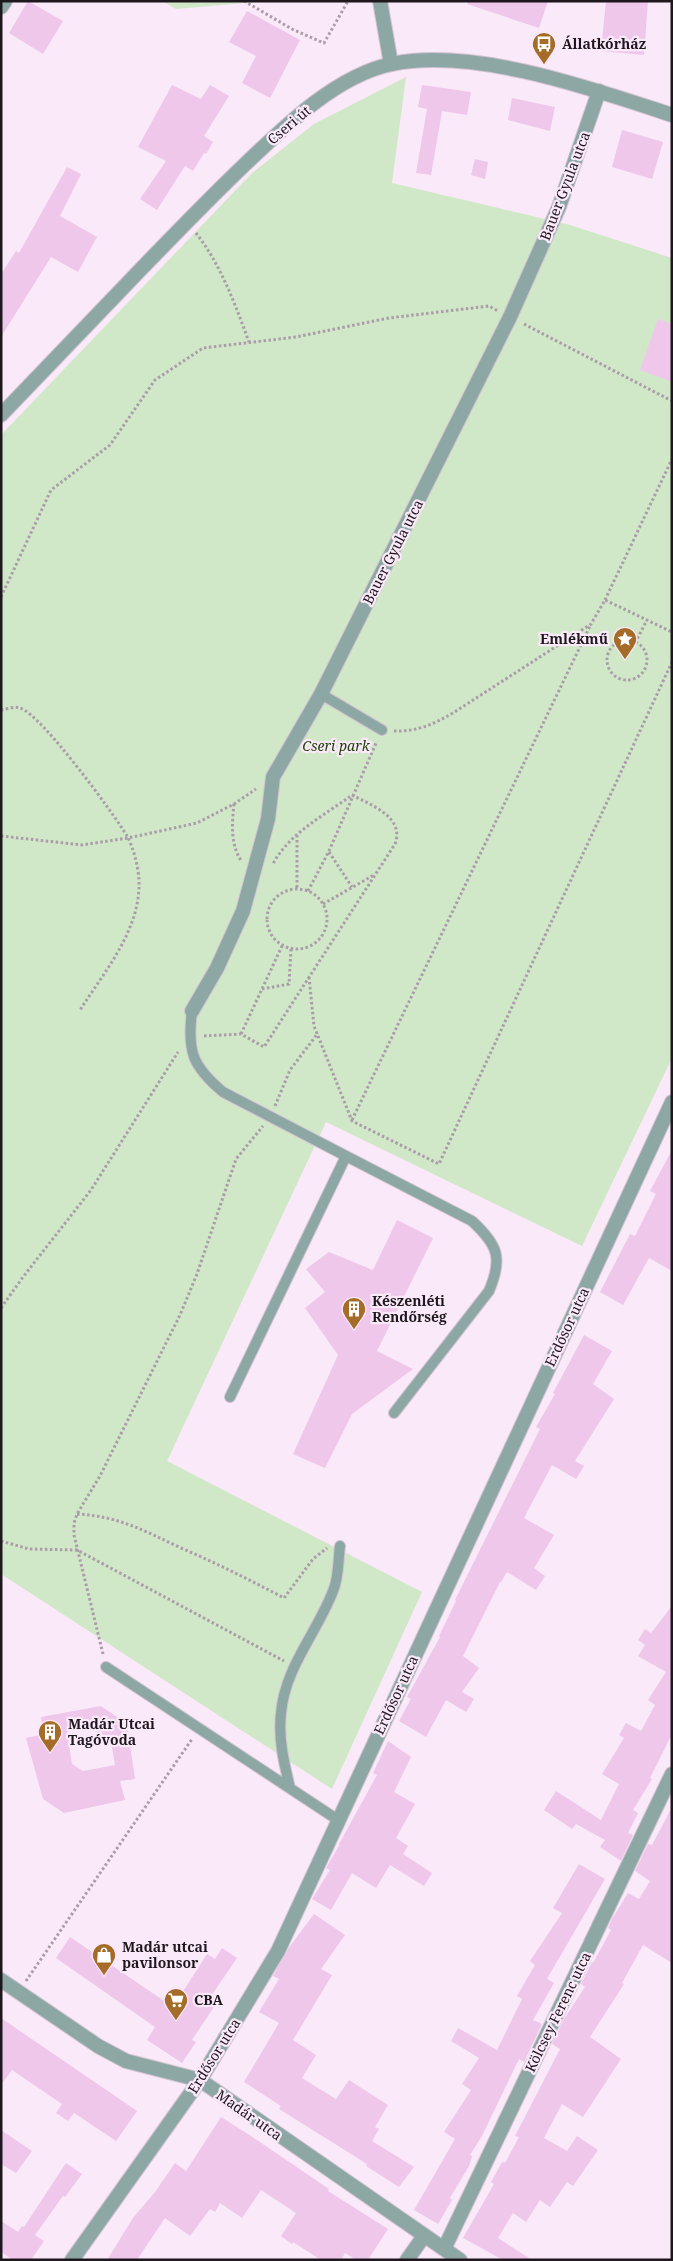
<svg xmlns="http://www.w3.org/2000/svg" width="673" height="2261" viewBox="0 0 673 2261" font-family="'Noto Serif',serif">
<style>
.green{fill:#d0e8c7}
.building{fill:#eec7eb;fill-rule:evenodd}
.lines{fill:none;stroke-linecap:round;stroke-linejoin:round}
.service-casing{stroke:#d2c3d1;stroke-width:12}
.minor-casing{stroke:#d2c3d1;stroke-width:16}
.tertiary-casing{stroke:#d2c3d1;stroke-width:16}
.path{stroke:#aa9da9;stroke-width:3;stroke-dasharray:2.5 2.5;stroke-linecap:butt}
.service{stroke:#8da7a4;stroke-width:10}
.minor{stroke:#8da7a4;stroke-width:14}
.tertiary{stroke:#8da7a4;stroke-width:14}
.labels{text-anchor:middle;stroke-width:4.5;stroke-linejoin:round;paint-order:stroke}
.poi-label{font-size:14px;font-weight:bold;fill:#1e181e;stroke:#fae9f8;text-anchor:start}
.street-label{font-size:14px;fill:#1e181e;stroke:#fae9f8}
.park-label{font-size:14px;font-style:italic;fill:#1a3f05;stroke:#fae9f8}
</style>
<rect width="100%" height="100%" fill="#fae9f8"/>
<path class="green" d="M162 1H268L176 9Z
M406 77 392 183 570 225 672 258V1058L582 1246 326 1122 167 1461 422 1592 332 1789 1 1574V435L252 173 314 124Z"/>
<path class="building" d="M28 1 63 21 43 54 9 33Z
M468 1H548L539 28 467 4Z
M606 1H648L644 55 601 51Z
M247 11 300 40 270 98 242 83 256 56 229 42Z
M172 85 201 99 210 85 229 96 204 136 213 142 206 154 204 153 193 171 185 166 157 210 140 199 166 161 138 147Z
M422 85 471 92 467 115 442 111 431 175 416 173 427 109 418 107Z
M512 98 555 107 550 131 508 120Z
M622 130 663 142 652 179 612 167Z
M475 159 488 162 485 179 471 175Z
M67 167 81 174 60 216 97 237 78 272 51 257 1 337V274L16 251 19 253Z
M658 319 672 324V382L640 370Z
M672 1150V1271L649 1258 623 1305 600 1292 630 1234 635 1236 656 1194 650 1191Z
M397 1220 433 1238 377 1351 413 1369 352 1414 325 1468 293 1454 338 1355 305 1308 325 1292 306 1269 329 1252 373 1270Z
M584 1335 612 1351 593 1384 614 1399 575 1461 584 1466 576 1479 552 1465 524 1518 554 1535 534 1568 545 1576 536 1590 507 1572 501 1582H500L463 1656 479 1668 462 1692 474 1699 466 1712 446 1700 426 1737 399 1721 411 1699 407 1697 440 1637 439 1636 456 1601 455 1600 540 1429 536 1427 555 1394 553 1393Z
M672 1606V1734L650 1778 652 1779 633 1810 638 1813 628 1833 633 1835 621 1861 600 1847 605 1840 576 1824 572 1829 544 1810 556 1791 601 1820 619 1784 602 1774 624 1738 619 1735 626 1723 641 1731 655 1705 648 1700 666 1672 638 1656 645 1645 638 1640 645 1629 651 1633Z
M101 1706 127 1724 135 1779 120 1781 125 1800 64 1813 43 1799 26 1738 44 1734 41 1717ZM89 1727 111 1742 115 1765 83 1771 72 1764 67 1732Z
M388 1741 411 1757 394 1792 415 1804 396 1838 408 1846 403 1854 432 1873 424 1886 390 1865 376 1888 352 1873 331 1910 312 1899 330 1870 326 1868 340 1844H339L377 1775 373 1773Z
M672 1807V1963L643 1945 622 1983 624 1984 590 2037 621 2059 583 2117 562 2104 544 2138 567 2151 577 2136 598 2150 573 2186 567 2182 550 2207 540 2200 526 2222 513 2213 498 2238 532 2260H503L463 2238 494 2184 491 2182 502 2162 505 2163 519 2137 515 2136 560 2049 552 2044 564 2019 585 1987 581 1984 592 1962 593 1963 611 1930 608 1928 612 1919 628 1893 639 1899 650 1881 635 1871 648 1844 652 1845Z
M579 1864 605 1879 547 1979 554 1983 533 2020 542 2024 524 2062 519 2059 482 2136 470 2155 472 2156 469 2166 450 2198 452 2200 438 2224 414 2210 455 2139 444 2132 471 2090 462 2084 479 2058 451 2041 458 2028 497 2050 522 1999 517 1996 535 1965 530 1961 562 1913 553 1908Z
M314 1914 345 1935 321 1969 332 1975 293 2040 316 2055 302 2078 336 2099 349 2080 388 2105 375 2127 379 2129 372 2141 414 2167 399 2187 366 2166 367 2164 279 2109 281 2106 244 2082 279 2023 259 2012 279 1979 273 1976 288 1949Z
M70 1937 173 2007 207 1954 215 1959 222 1948 237 1958 209 1999 216 2004 192 2040 196 2042 182 2063 147 2040 155 2027 56 1958Z
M1 2018 137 2111 116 2141 74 2113 68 2121 56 2113 62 2104 12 2070 1 2085Z
M221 2117 251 2136 329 2189 328 2191 388 2229 368 2260H356L345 2253 341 2260H321L293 2242 292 2244 281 2236 296 2213 261 2190 242 2218 220 2203 215 2212 210 2209 190 2236 165 2218 137 2260H107L133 2218 155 2192 175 2163 186 2171Z
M1 2130 32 2151 16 2173 1 2164Z
M66 2163 82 2174 65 2197 63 2196 35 2235 44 2241 31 2260H13L1 2252V2221L18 2232 22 2226 24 2227Z"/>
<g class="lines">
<g class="service-casing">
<path id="service" d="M321 694 382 730
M192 1011C187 1051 192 1066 223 1092L346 1156 230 1397
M346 1156 472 1221C498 1245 503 1258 489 1291L394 1413
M106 1667 338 1820
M290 1788C284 1763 278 1738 281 1713 285 1667 317 1633 333 1591 339 1578 338 1560 340 1546"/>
</g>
<g class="minor-casing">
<path id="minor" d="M380 1 391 64
M1 7 5 1
M192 1011 217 968 243 911 268 819 273 777 321 694 510 317 559 207 599 91
M1 1980 98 2046 126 2061 200 2080 460 2260
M444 2249 672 1774
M72 2260 200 2080 278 1951 672 1102
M407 2260 424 2236"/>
</g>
<g class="tertiary-casing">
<path id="tertiary" d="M1 415C49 365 96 316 143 267 174 235 204 204 236 173 278 133 333 76 392 64 474 47 593 89 672 115"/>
</g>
<path class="path" d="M244 1 292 29 324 43 348 1
M196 233C221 265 235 304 249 342
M524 324 672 401
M1 597 51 490 110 445 155 380 203 348 296 337 389 318 489 306 498 311
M605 600 672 459
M607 660a20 20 0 1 1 40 0a20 20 0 1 1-40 0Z
M635 643 647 620
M1 710C7 709 14 706 20 708 41 714 114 814 127 836 134 849 138 866 139 880 141 929 105 971 80 1010
M394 731C416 732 434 724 453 713L591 624 605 600 672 632
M234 804C232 823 230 845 242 862
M297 835V889
M1 836 82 845 128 838 197 823 234 804 256 789
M329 852 352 887
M267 919a30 30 0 1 1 60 0a30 30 0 1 1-60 0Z
M308 891 329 851 377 741
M323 904 374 875
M309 977 314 1026 352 1121 439 1164 672 662
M262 989 289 984 291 949
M241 1034 282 946
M204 1036 241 1034 264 1047 395 844C405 817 371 805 352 795 325 815 289 833 273 864
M275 1106 290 1070 318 1033
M352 1120 591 624
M1 1308 23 1277 91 1190 178 1052
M77 1514C118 1516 145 1531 181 1548 216 1563 250 1580 284 1598L313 1559 327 1548
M1 1541 29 1549 77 1550 284 1661
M103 1654 74 1535V1523L77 1514 100 1476 180 1315 197 1274 236 1159 263 1126
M26 1981 192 1739"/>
<use href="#service" class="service"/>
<use href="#minor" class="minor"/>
<use href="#tertiary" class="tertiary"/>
</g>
<defs>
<g id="bus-pin" transform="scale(1.25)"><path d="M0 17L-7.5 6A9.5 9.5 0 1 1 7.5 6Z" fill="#a46c28" stroke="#fae9f8"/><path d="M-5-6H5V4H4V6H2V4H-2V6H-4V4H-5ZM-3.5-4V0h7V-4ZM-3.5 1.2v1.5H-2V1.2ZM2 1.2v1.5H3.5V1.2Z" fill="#fff"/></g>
<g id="sight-pin" transform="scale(1.25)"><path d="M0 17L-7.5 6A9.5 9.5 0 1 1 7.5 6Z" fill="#a46c28" stroke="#fae9f8"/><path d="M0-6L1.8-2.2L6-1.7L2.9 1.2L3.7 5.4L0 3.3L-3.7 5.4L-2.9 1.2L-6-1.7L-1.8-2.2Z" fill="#fff"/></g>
<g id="building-pin" transform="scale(1.25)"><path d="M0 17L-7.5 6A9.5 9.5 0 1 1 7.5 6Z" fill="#a46c28" stroke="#fae9f8"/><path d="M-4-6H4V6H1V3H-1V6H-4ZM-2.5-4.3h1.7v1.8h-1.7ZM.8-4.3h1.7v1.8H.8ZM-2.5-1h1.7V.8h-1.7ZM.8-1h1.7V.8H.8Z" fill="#fff"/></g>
<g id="shop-pin" transform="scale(1.25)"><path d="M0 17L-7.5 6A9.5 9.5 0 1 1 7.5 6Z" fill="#a46c28" stroke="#fae9f8"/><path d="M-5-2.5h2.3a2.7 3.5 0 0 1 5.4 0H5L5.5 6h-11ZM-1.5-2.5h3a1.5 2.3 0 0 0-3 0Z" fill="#fff"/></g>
<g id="supermarket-pin" transform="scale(1.25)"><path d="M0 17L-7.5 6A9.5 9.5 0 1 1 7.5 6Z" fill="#a46c28" stroke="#fae9f8"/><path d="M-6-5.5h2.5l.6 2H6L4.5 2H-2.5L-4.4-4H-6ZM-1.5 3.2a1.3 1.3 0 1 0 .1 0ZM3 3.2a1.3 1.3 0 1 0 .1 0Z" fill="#fff"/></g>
</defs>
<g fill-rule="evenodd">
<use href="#bus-pin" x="544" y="44"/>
<use href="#sight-pin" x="625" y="639"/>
<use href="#building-pin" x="354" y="1309"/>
<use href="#building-pin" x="50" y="1732"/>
<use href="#shop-pin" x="104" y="1955"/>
<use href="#supermarket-pin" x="176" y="2000"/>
</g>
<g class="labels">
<g class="poi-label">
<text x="562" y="49">Állatkórház</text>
<text x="608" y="644" text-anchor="end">Emlékmű</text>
<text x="372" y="1306">Készenléti<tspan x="372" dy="16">Rendőrség</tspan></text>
<text x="68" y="1729">Madár Utcai<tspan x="68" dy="16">Tagóvoda</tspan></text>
<text x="122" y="1952">Madár utcai<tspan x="122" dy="16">pavilonsor</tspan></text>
<text x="194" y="2005">CBA</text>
</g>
<g class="street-label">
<text transform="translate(289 125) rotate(-40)" y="5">Cseri út</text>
<text transform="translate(565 186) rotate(-69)" y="5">Bauer Gyula utca</text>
<text transform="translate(393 552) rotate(-63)" y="5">Bauer Gyula utca</text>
<text transform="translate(567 1327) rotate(-65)" y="5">Erdősor utca</text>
<text transform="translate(396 1695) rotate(-65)" y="5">Erdősor utca</text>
<text transform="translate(558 2012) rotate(-64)" y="5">Kölcsey Ferenc utca</text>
<text transform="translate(214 2056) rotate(-58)" y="5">Erdősor utca</text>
<text transform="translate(249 2115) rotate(35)" y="5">Madár utca</text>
</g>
<g class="park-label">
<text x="336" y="751">Cseri park</text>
</g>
</g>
<rect width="673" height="2261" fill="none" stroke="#1e181e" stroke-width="5"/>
</svg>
